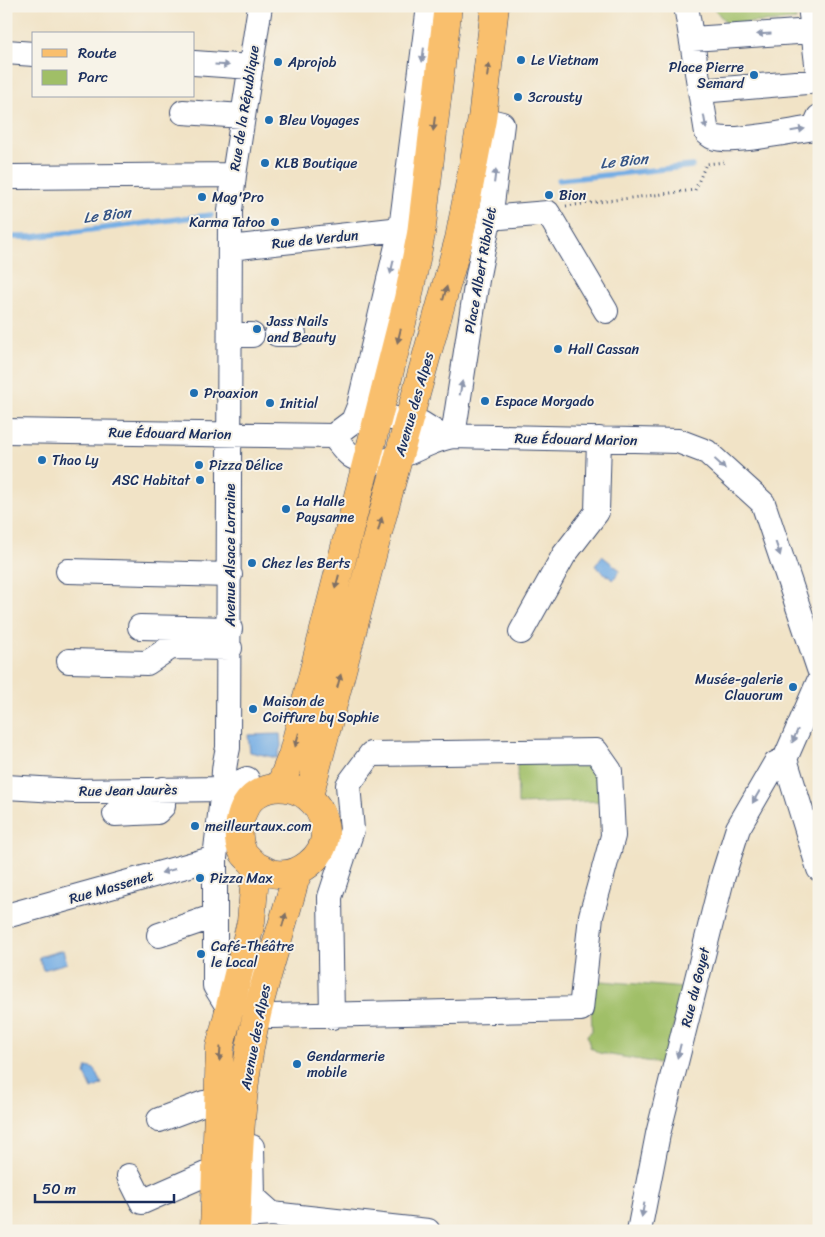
<svg xmlns="http://www.w3.org/2000/svg" width="825" height="1237" viewBox="0 0 825 1237" font-family="Sriracha,sans-serif">
<style>
.green{fill:#a0bf67;stroke:#5e7762}
.water{fill:#74ade4;stroke:#486ea1}
.lines{fill:none;stroke-linecap:round;stroke-linejoin:round}
.stream{stroke:#74ade4;stroke-width:5.5}
.minor-casing{stroke:#3b4a6e;stroke-width:26}
.major-casing{stroke:#3b4a6e;stroke-width:29}
.path{stroke:#3b4a6e;stroke-width:3;stroke-dasharray:1 4;stroke-linecap:butt}
.minor{stroke:#fff;stroke-width:24}
.major{stroke:#f9bf6d;stroke-width:28}
.oneway{fill:#8d97ae}
.oneway2{fill:#7f7065}
.poi-dot{fill:#1f6fb2;stroke:#f7f3e8;stroke-width:2}
.labels{text-anchor:middle;stroke-width:4;stroke-linejoin:round;paint-order:stroke}
.poi-label{font-size:14px;fill:#1b2f5e;stroke:#f7f3e8;text-anchor:start}
.street-label{font-size:14px;fill:#1b2f5e;stroke:#f7f3e8}
.water-label{font-size:15px;font-style:italic;fill:#365586;stroke:#f7f3e8}
</style>
<rect width="100%" height="100%" fill="#f7f3e8"/>
<filter id="ink" filterUnits="userSpaceOnUse"><feTurbulence type="fractalNoise" baseFrequency=".02" numOctaves="2"/><feDisplacementMap in="SourceGraphic" scale="10" xChannelSelector="R" yChannelSelector="G"/><feConvolveMatrix kernelMatrix="1 2 1 2 8 2 1 2 1" color-interpolation-filters="sRGB"/></filter>
<filter id="wash" filterUnits="userSpaceOnUse"><feTurbulence type="fractalNoise" baseFrequency=".0096" numOctaves="4" result="noise"/><feDisplacementMap in="SourceGraphic" scale="20" xChannelSelector="R" yChannelSelector="G"/><feGaussianBlur stdDeviation="1.12" result="paint"/><feColorMatrix in="noise" values="0 0 0 0 0 0 0 0 0 0 0 0 0 0 0 0 0 1.4 0 .05"/><feComposite in="paint" operator="in"/></filter>
<g filter="url(#wash)">
<rect width="100%" height="100%" fill="#f1e3c6"/>
<path class="green" d="M712 6H794L796 20 727 24Z
M602 760 603 801 518 804 517 763Z
M590 980 684 988 664 1064 599 1053 590 1047 587 1035 592 1031Z"/>
<path class="water" d="M602 556 620 570 613 580 595 566Z
M280 734 281 746 277 758 250 752 248 735Z
M63 950 67 963 43 970 39 957Z
M87 1067 95 1069 102 1084 92 1089 85 1074Z"/>
<g class="lines">
<path class="stream" d="M559 180 692 166
M6 237H32L211 215"/>
</g>
</g>
<g filter="url(#ink)">
<g class="lines">
<g class="minor-casing">
<path id="minor" d="M686 6 707 133C710 135 712 138 717 138 738 143 791 131 814 128L819 117
M810 6 819 80
M692 39 813 31
M6 52 34 54
M194 63 251 67
M700 91 819 81
M183 112 243 116
M13 177 234 175
M489 218 548 213 606 311
M230 248 401 229
M277 334H294
M230 335H252
M353 421 359 406 401 229 429 6
M6 431 333 436 353 421 379 416 421 423 443 437
M333 436C339 442 347 455 355 458 390 473 421 440 453 436L678 441 707 452 763 503 819 669
M453 436 477 280 492 204 502 124 482 119
M68 571 230 575
M140 627 230 629
M521 632 564 555 597 512 599 439
M69 661 147 663 171 647 230 648
M819 681 785 759 819 869
M6 787 74 791 223 789 247 779
M223 789 215 858V986L228 1007
M115 814 157 812 163 806V789
M241 814C219 796 222 773 228 748L230 211 234 175 260 6
M6 916 215 858
M159 935 215 916
M247 966 242 988 250 1005 257 1013 271 1016 581 1009 591 916 613 836 610 771 596 751 371 754 348 785 352 830 330 897 332 1017
M159 1120 204 1103 217 1102
M252 1147 253 1197 272 1214
M129 1176 142 1202 215 1170
M227 1197 245 1216 272 1214 428 1231
M639 1231 658 1134 722 879 738 828 775 764 785 759"/>
</g>
<g class="major-casing">
<path id="major" d="M280 786 292 756 408 299 421 234 448 6
M309 796 388 495 459 239 482 119 495 6
M214 1231 220 1047 251 922 256 866C252 861 246 857 243 852 238 843 238 832 240 822 249 769 326 780 325 835 324 858 298 877 277 874 270 874 262 868 256 866
M236 1231C238 1174 239 1117 248 1060 257 999 279 940 295 880L299 871"/>
</g>
<path class="path" d="M566 206 695 190 706 164 726 162"/>
<use href="#minor" class="minor"/>
<use href="#major" class="major"/>
</g>
<defs><path id="oneway-solid" d="M-6-.8H1V-3.2L6.5 0L1 3.2V.8H-6Z" transform="scale(1.25)"/></defs>
<g class="oneway">
<use href="#oneway-solid" transform="translate(764 34) rotate(176)"/>
<use href="#oneway-solid" transform="translate(423 55) rotate(97)"/>
<use href="#oneway-solid" transform="translate(222 65) rotate(4)"/>
<use href="#oneway-solid" transform="translate(705 122) rotate(80)"/>
<use href="#oneway-solid" transform="translate(798 130) rotate(-9)"/>
<use href="#oneway-solid" transform="translate(495 176) rotate(-83)"/>
<use href="#oneway-solid" transform="translate(392 267) rotate(103)"/>
<use href="#oneway-solid" transform="translate(461 388) rotate(-80)"/>
<use href="#oneway-solid" transform="translate(720 464) rotate(43)"/>
<use href="#oneway-solid" transform="translate(778 549) rotate(71)"/>
<use href="#oneway-solid" transform="translate(795 736) rotate(113)"/>
<use href="#oneway-solid" transform="translate(756 797) rotate(120)"/>
<use href="#oneway-solid" transform="translate(168 871) rotate(164)"/>
<use href="#oneway-solid" transform="translate(679 1051) rotate(104)"/>
<use href="#oneway-solid" transform="translate(643 1210) rotate(101)"/>
</g>
<g class="oneway2">
<use href="#oneway-solid" transform="translate(488 70) rotate(-83)"/>
<use href="#oneway-solid" transform="translate(434 124) rotate(97)"/>
<use href="#oneway-solid" transform="translate(445 293) rotate(-75)"/>
<use href="#oneway-solid" transform="translate(399 336) rotate(104)"/>
<use href="#oneway-solid" transform="translate(380 524) rotate(-75)"/>
<use href="#oneway-solid" transform="translate(337 582) rotate(105)"/>
<use href="#oneway-solid" transform="translate(339 681) rotate(-75)"/>
<use href="#oneway-solid" transform="translate(297 740) rotate(105)"/>
<use href="#oneway-solid" transform="translate(284 920) rotate(-74)"/>
<use href="#oneway-solid" transform="translate(220 1054) rotate(94)"/>
</g>
</g>
<g class="poi-dot">
<circle cx="521" cy="60" r="5"/>
<circle cx="278" cy="62" r="5"/>
<circle cx="754" cy="75" r="5"/>
<circle cx="518" cy="97" r="5"/>
<circle cx="269" cy="120" r="5"/>
<circle cx="265" cy="163" r="5"/>
<circle cx="549" cy="195" r="5"/>
<circle cx="202" cy="197" r="5"/>
<circle cx="275" cy="222" r="5"/>
<circle cx="257" cy="329" r="5"/>
<circle cx="558" cy="349" r="5"/>
<circle cx="194" cy="393" r="5"/>
<circle cx="485" cy="401" r="5"/>
<circle cx="270" cy="403" r="5"/>
<circle cx="42" cy="460" r="5"/>
<circle cx="199" cy="465" r="5"/>
<circle cx="200" cy="480" r="5"/>
<circle cx="286" cy="509" r="5"/>
<circle cx="252" cy="563" r="5"/>
<circle cx="793" cy="687" r="5"/>
<circle cx="253" cy="709" r="5"/>
<circle cx="195" cy="826" r="5"/>
<circle cx="200" cy="878" r="5"/>
<circle cx="201" cy="954" r="5"/>
<circle cx="297" cy="1064" r="5"/>
</g>
<g class="labels">
<g class="poi-label">
<text x="531" y="65">Le Vietnam</text>
<text x="288" y="67">Aprojob</text>
<text x="744" y="72" text-anchor="end">Place Pierre<tspan x="744" dy="16">Semard</tspan></text>
<text x="528" y="102">3crousty</text>
<text x="279" y="125">Bleu Voyages</text>
<text x="275" y="168">KLB Boutique</text>
<text x="559" y="200">Bion</text>
<text x="212" y="202">Mag'Pro</text>
<text x="265" y="227" text-anchor="end">Karma Tatoo</text>
<text x="267" y="326">Jass Nails<tspan x="267" dy="16">and Beauty</tspan></text>
<text x="568" y="354">Hall Cassan</text>
<text x="204" y="398">Proaxion</text>
<text x="495" y="406">Espace Morgado</text>
<text x="280" y="408">Initial</text>
<text x="52" y="465">Thao Ly</text>
<text x="209" y="470">Pizza Délice</text>
<text x="190" y="485" text-anchor="end">ASC Habitat</text>
<text x="296" y="506">La Halle<tspan x="296" dy="16">Paysanne</tspan></text>
<text x="262" y="568">Chez les Berts</text>
<text x="783" y="684" text-anchor="end">Musée-galerie<tspan x="783" dy="16">Clauorum</tspan></text>
<text x="263" y="706">Maison de<tspan x="263" dy="16">Coiffure by Sophie</tspan></text>
<text x="205" y="831">meilleurtaux.com</text>
<text x="210" y="883">Pizza Max</text>
<text x="211" y="951">Café-Théâtre<tspan x="211" dy="16">le Local</tspan></text>
<text x="307" y="1061">Gendarmerie<tspan x="307" dy="16">mobile</tspan></text>
</g>
<g class="street-label">
<text transform="translate(244 108) rotate(-81)" y="5">Rue de la République</text>
<text transform="translate(315 239) rotate(-6)" y="5">Rue de Verdun</text>
<text transform="translate(480 270) rotate(-80)" y="5">Place Albert Ribollet</text>
<text transform="translate(414 404) rotate(-74)" y="5">Avenue des Alpes</text>
<text transform="translate(170 433) rotate(1)" y="5">Rue Édouard Marion</text>
<text transform="translate(576 439) rotate(1)" y="5">Rue Édouard Marion</text>
<text transform="translate(230 555) rotate(-90)" y="5">Avenue Alsace Lorraine</text>
<text transform="translate(128 790) rotate(-1)" y="5">Rue Jean Jaurès</text>
<text transform="translate(111 887) rotate(-16)" y="5">Rue Massenet</text>
<text transform="translate(695 987) rotate(-76)" y="5">Rue du Goyet</text>
<text transform="translate(255 1037) rotate(-79)" y="5">Avenue des Alpes</text>
</g>
<g class="water-label">
<text transform="translate(624 161) rotate(-6)" y="5">Le Bion</text>
<text transform="translate(107 215) rotate(-7)" y="5">Le Bion</text>
</g>
</g>
<rect width="825" height="1237" fill="none" stroke="#f7f3e8" stroke-width="25"/>
<rect x="32" y="32" width="162" height="65" fill="#f7f3e8" stroke="#9fa5b1"/>
<rect x="42" y="49" width="25" height="8" fill="#f9bf6d" stroke="#9fa5b1"/>
<text x="78" y="58" font-size="15" fill="#1b2f5e">Route</text>
<rect x="42" y="70" width="25" height="15" fill="#a0bf67" stroke="#9fa5b1"/>
<text x="78" y="82" font-size="15" fill="#1b2f5e">Parc</text>
<path d="M35 1194v8h139v-8" fill="none" stroke="#1b2f5e" stroke-width="2.5"/>
<text x="42" y="1194" font-size="15" fill="#1b2f5e" stroke="#f7f3e8" stroke-width="4" paint-order="stroke">50 m</text>
</svg>
